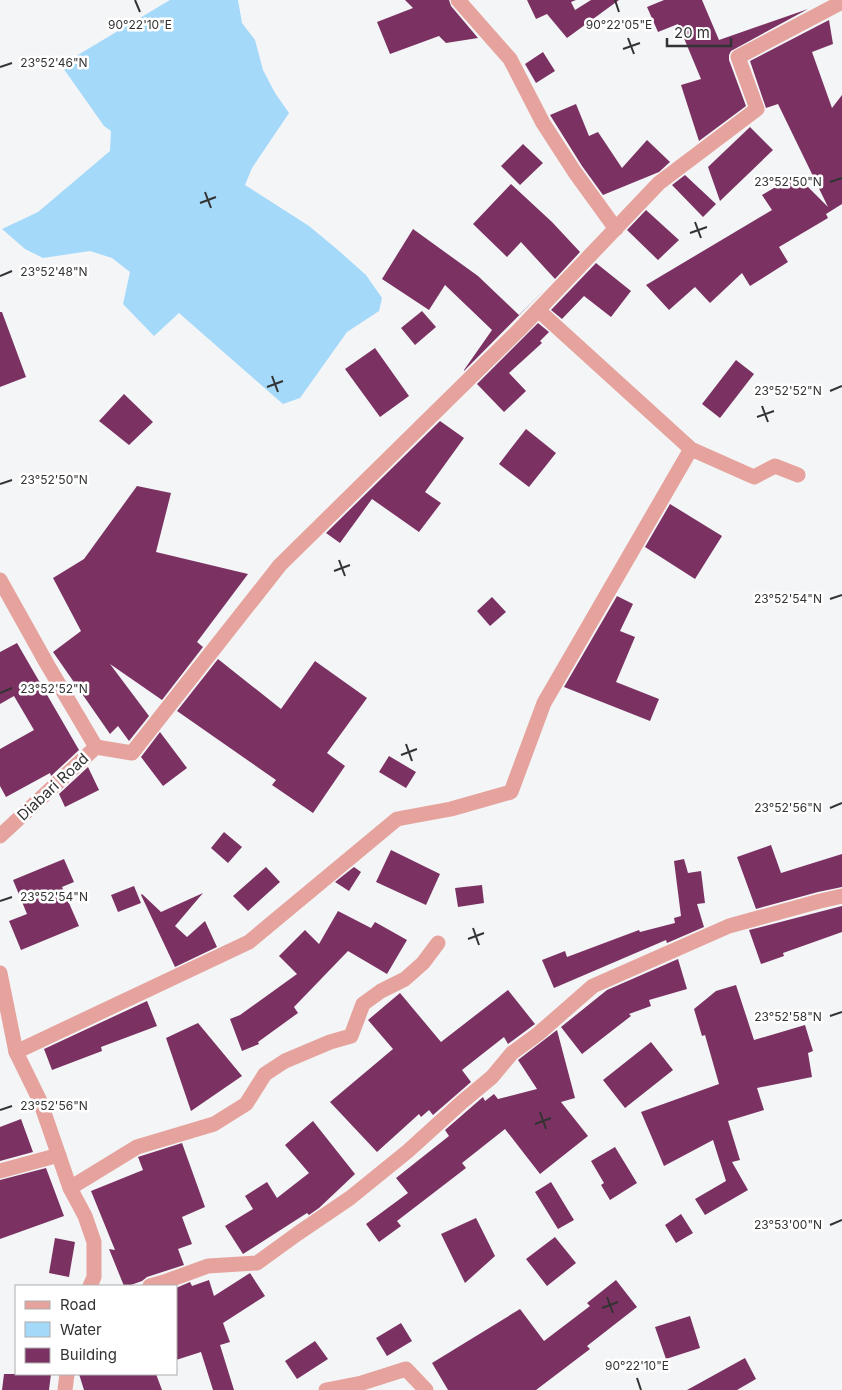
<svg xmlns="http://www.w3.org/2000/svg" width="842" height="1390" viewBox="0 0 842 1390" font-family="Inter,sans-serif">
<style>
.water{fill:#a5d9fa}
.building{fill:#7b3263}
.lines{fill:none;stroke-linecap:round;stroke-linejoin:round}
.minor{stroke:#e6a39e;stroke-width:15}
.tertiary{stroke:#e6a39e;stroke-width:15}
.ticks{fill:none;stroke:#333334;stroke-width:2}
.labels{text-anchor:middle;stroke-width:5;stroke-linejoin:round;paint-order:stroke}
.street-label{font-size:15px;fill:#333334;stroke:#fff}
.ticks-label{font-size:12px;text-anchor:middle;fill:#333334;stroke:#fff;stroke-width:5;stroke-linejoin:round;paint-order:stroke}
</style>
<rect width="100%" height="100%" fill="#f3f5f7"/>
<path class="water" d="M170 0H238L242 23 255 40 263 70 275 93 289 113 252 168 245 185 309 226 338 250 366 275 382 298 379 311 347 332 300 398 283 404 179 313 154 336 123 304 130 272 112 258 90 251 43 258 25 249 2 229 38 212 110 151 111 131 104 126 61 65Z"/>
<path class="building" d="M405 0H449L451 6 478 38 446 43 439 36 390 54 377 22 413 8Z
M527 0H576L571 2 575 10 591 0H619L567 38 547 14 536 19Z
M664 0H702L719 40 808 9 731 51 729 55V60L746 106 699 141 681 85 701 79 678 24 658 32 647 7Z
M829 20 833 44 812 52 832 108 842 95V204L826 214 828 218 779 247 788 262 750 286 742 273 710 303 695 287 669 310 646 285 772 210 762 195 796 175 828 207 778 104 766 108 750 61Z
M543 52 555 71 536 83 525 64Z
M576 104 589 136 598 132 622 168 647 140 670 162 659 172 603 195 582 166 550 115Z
M750 127 773 150 720 201 708 167Z
M523 144 543 163 520 185 501 166Z
M685 175 716 204 703 217 672 185Z
M511 184 552 222 580 252 555 279 521 242 507 257 473 224Z
M646 210 679 240 658 260 627 230Z
M413 229 478 276 519 315 544 290 464 371V370L492 330 445 285 429 310 382 279Z
M596 263 631 291 611 317 584 296 562 319 551 310Z
M422 311 436 327 415 345 401 328Z
M0 312H2L26 377 0 387Z
M538 323 549 332 540 341 542 343 509 373 526 391 504 412 477 384Z
M375 348 409 396 380 417 345 369Z
M736 360 754 374 720 418 702 404Z
M124 394 153 422 129 445 99 421Z
M440 421 464 438 425 492 441 503 419 532 372 499 340 543 326 533Z
M526 429 556 453 529 487 499 464Z
M137 486 171 493 156 552 248 574 197 642 203 647 162 700 110 664 149 716 129 741 118 726 110 734 53 652 81 631 53 578 84 559Z
M670 504 722 536 695 579 645 547Z
M617 596 633 604 620 631 635 637 616 682 659 699 650 721 564 687Z
M492 597 506 612 490 626 477 611Z
M17 643 79 750 51 776 50 773 6 797 0 786V749L34 730 14 696 0 704V652Z
M218 659 281 709 315 661 367 698 327 753 345 766 313 813 272 785 276 780 177 711Z
M160 732 187 768 163 786 141 757Z
M389 756 416 772 406 788 379 772Z
M88 767 99 790 65 807 59 794Z
M224 832 242 847 228 863 211 848Z
M771 845 781 873 842 854V887L818 892 756 909 737 857Z
M391 850 440 874 426 905 376 882Z
M64 859 74 882 62 887 79 926 21 950 9 921 27 914 13 880Z
M684 859 688 873 701 871 705 903 697 904 704 927 667 943 666 940 554 988 542 960 565 951 567 957 639 930 640 932 675 923 674 918 681 916 674 861Z
M266 867 280 882 248 911 233 896Z
M354 867 361 872 349 891 335 882Z
M482 885 484 903 458 907 455 888Z
M134 886 141 903 118 912 111 895Z
M203 893 175 926 187 937 205 921 217 947 175 967 141 895 142 894 161 912Z
M842 906V932L783 953 784 956 761 964 749 930Z
M338 911 371 928 375 922 407 940 387 974 348 951 294 1007 298 1013 258 1042 259 1044 242 1051 230 1019 240 1015 297 974 279 956 305 930 319 944Z
M678 959 687 989 649 1000 651 1006 629 1014 631 1016 582 1054 561 1027 607 990Z
M736 985 754 1040 805 1025 813 1051 808 1053 812 1077 757 1088 764 1110 728 1121 740 1160 732 1162 748 1190 705 1215 695 1199 726 1181 713 1140 664 1166 641 1112 719 1084 705 1035 702 1036 694 1009 716 991Z
M508 990 535 1024 508 1044 504 1037 462 1070 471 1082 433 1115 429 1110 421 1117 419 1114 377 1152 330 1102 393 1049 368 1020 400 993 441 1042Z
M147 1001 157 1026 101 1047 102 1051 52 1070 44 1049Z
M198 1023 242 1076 191 1111 166 1038Z
M557 1030 575 1098 561 1102 588 1136 540 1174 505 1129 462 1163 466 1168 397 1221 401 1226 379 1242 366 1224 408 1193 396 1178 449 1136 445 1130 483 1097 485 1101 494 1094 498 1099 537 1089 518 1060Z
M651 1042 673 1070 625 1108 603 1080Z
M21 1119 33 1152 0 1161V1127Z
M313 1121 355 1174 319 1208 309 1215 307 1213 243 1254 225 1226 253 1209 245 1196 267 1182 277 1198 309 1173 285 1145Z
M182 1143 205 1207 182 1217 192 1244 178 1249 184 1265 147 1277 142 1281 128 1286H124L109 1249 115 1250 91 1191 143 1170 138 1157 141 1156Z
M615 1147 637 1183 610 1200 601 1185 604 1183 591 1161Z
M46 1168 64 1216 0 1239V1180Z
M551 1182 574 1220 558 1229 535 1192Z
M681 1214 693 1233 676 1243 665 1225Z
M476 1218 495 1256 465 1283 441 1234Z
M555 1237 576 1263 547 1286 526 1259Z
M55 1238 75 1242 69 1277 49 1273Z
M250 1273 265 1296 223 1323 230 1342 220 1345 234 1390H213L201 1352 176 1360V1288L190 1282 192 1286 209 1280 214 1296Z
M616 1280 637 1307 587 1346 590 1349 536 1390H448L432 1363 520 1309 544 1341 590 1306 587 1303Z
M690 1316 700 1348 666 1359 655 1327Z
M401 1323 412 1341 387 1356 376 1338Z
M315 1341 328 1359 297 1379 285 1361Z
M745 1358 756 1379 737 1390H687Z
M4 1374H51L49 1390H2Z
M79 1374H156L162 1390H84Z"/>
<g class="lines">
<path class="minor" d="M458 0 510 59 543 123 574 171 616 229
M538 310 691 449 754 477 775 466 798 475
M96 747 132 753 280 565 519 330 659 183 757 109 738 57 842 2
M0 1171 59 1155
M70 1188 137 1147 214 1124 246 1104 265 1074 285 1061 330 1042 351 1036 363 1004 381 991 405 979 423 963 438 943
M90 1286 94 1277V1242L85 1216 70 1188 40 1101 16 1052 249 942 397 819 451 809 511 792 544 703 691 449
M150 1286 164 1282 208 1266 257 1263 297 1234 350 1198 408 1151 462 1102 492 1077 512 1053 538 1034 593 986 729 926 820 901 842 896
M65 1390 67 1374
M326 1390 362 1383 406 1369 426 1390"/>
<path class="tertiary" d="M0 580 47 664 96 747 0 836
M0 973 16 1052"/>
</g>
<path class="ticks" d="M135 0 140 12M615 0 619 12M628 38 634 54M623 49 640 43M0 67 12 63M830 182 842 178M205 192 211 208M200 203 216 197M695 222 701 238M690 233 707 227M0 276 12 271M272 376 278 392M267 387 283 381M830 391 842 386M762 406 768 422M757 417 774 411M0 484 12 480M339 560 345 576M334 571 350 565M830 599 842 595M0 693 12 688M406 744 412 761M401 755 417 749M830 808 842 803M0 901 12 897M473 928 479 945M468 939 484 933M830 1016 842 1012M0 1110 12 1106M540 1112 546 1129M535 1124 551 1118M830 1225 842 1220M607 1297 613 1313M602 1308 618 1302M637 1378 641 1390"/>
<g class="labels">
<g class="street-label">
<text transform="translate(53 787) rotate(-43)" y="5">Diabari Road</text>
</g>
</g>
<g class="ticks-label">
<text x="140" y="29">90°22'10"E</text>
<text x="619" y="29">90°22'05"E</text>
<text x="54" y="67">23°52'46"N</text>
<text x="788" y="186">23°52'50"N</text>
<text x="54" y="276">23°52'48"N</text>
<text x="788" y="395">23°52'52"N</text>
<text x="54" y="484">23°52'50"N</text>
<text x="788" y="603">23°52'54"N</text>
<text x="54" y="693">23°52'52"N</text>
<text x="788" y="812">23°52'56"N</text>
<text x="54" y="901">23°52'54"N</text>
<text x="788" y="1021">23°52'58"N</text>
<text x="54" y="1110">23°52'56"N</text>
<text x="788" y="1229">23°53'00"N</text>
<text x="637" y="1370">90°22'10"E</text>
</g>
<rect x="15" y="1285" width="162" height="90" fill="#ffffff" stroke="#adadae"/>
<rect x="25" y="1301" width="25" height="8" fill="#e6a39e" stroke="#adadae"/>
<text x="60" y="1310" font-size="15" fill="#333334">Road</text>
<rect x="25" y="1322" width="25" height="15" fill="#a5d9fa" stroke="#adadae"/>
<text x="60" y="1335" font-size="15" fill="#333334">Water</text>
<rect x="25" y="1348" width="25" height="15" fill="#7b3263" stroke="#adadae"/>
<text x="60" y="1360" font-size="15" fill="#333334">Building</text>
<path d="M667 38v8h64v-8" fill="none" stroke="#333334" stroke-width="2.5"/>
<text x="674" y="38" font-size="15" fill="#333334" stroke="#ffffff" stroke-width="4" paint-order="stroke">20 m</text>
</svg>
